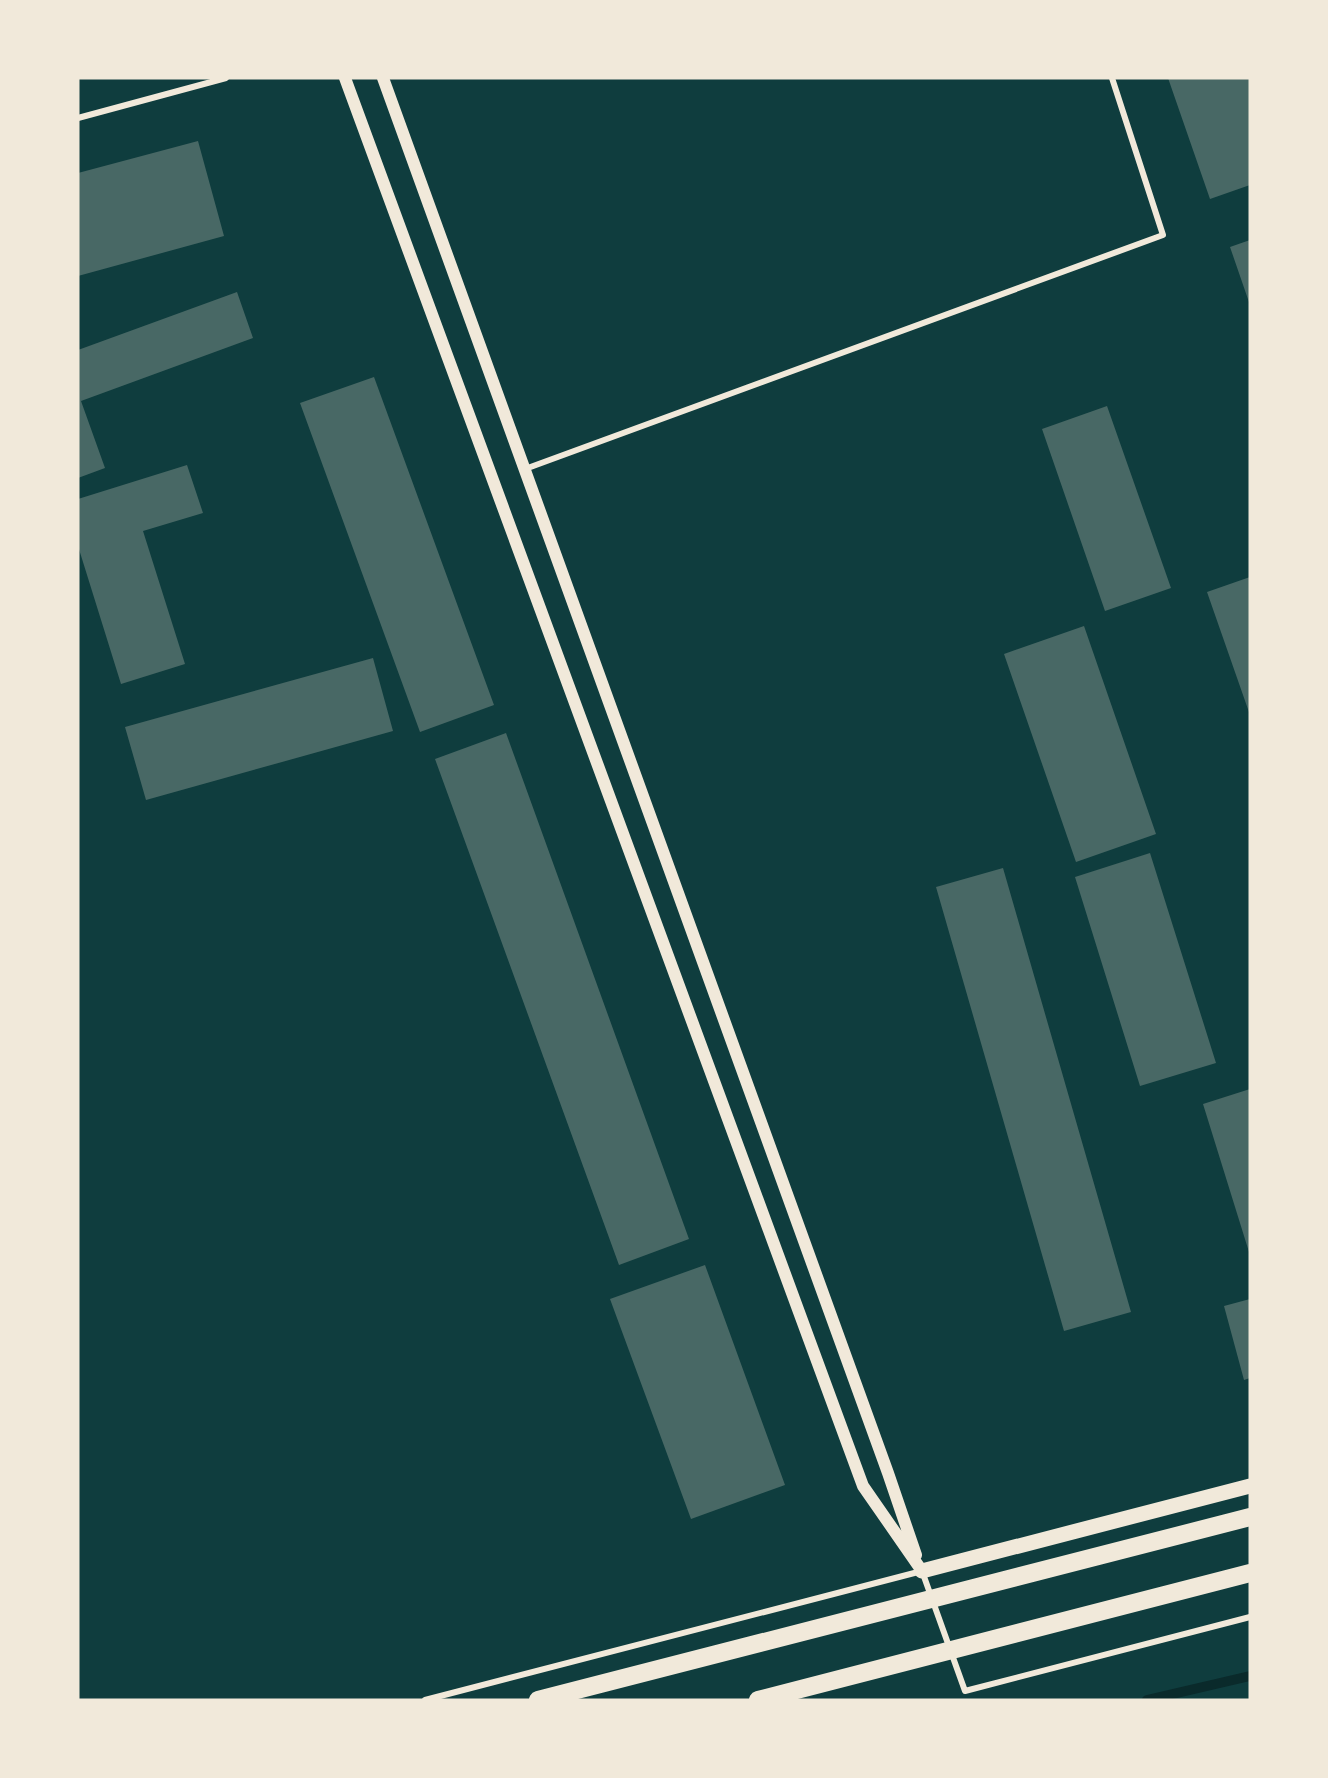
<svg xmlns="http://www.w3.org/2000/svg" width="1328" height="1778" viewBox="0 0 1328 1778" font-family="'Roboto Condensed',sans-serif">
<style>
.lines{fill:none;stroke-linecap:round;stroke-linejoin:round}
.stream{stroke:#0a2a2b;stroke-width:10}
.building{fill:#486865}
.minor{stroke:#f1e9da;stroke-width:6}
.secondary{stroke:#f1e9da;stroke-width:12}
.primary{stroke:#f1e9da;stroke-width:15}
.motorway{stroke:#f1e9da;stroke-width:18}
</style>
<rect width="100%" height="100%" fill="#0f3d3e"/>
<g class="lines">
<path class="stream" d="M1147 1700 1250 1676"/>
</g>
<path class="building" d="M1168 78H1249L1250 185 1210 199Z
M198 141 224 236 78 276V173Z
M1250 240V305L1230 247Z
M237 292 253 338 81 401 105 468 78 478V350Z
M374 377 494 705 420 732 300 403Z
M1107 406 1171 588 1105 611 1042 429Z
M187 465 203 513 143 531 185 664 121 684 78 546V499Z
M1250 577V715L1207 592Z
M1084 626 1156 834 1076 862 1004 654Z
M373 658 393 731 146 800 125 727Z
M506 733 689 1239 619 1265 435 759Z
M1150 853 1216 1063 1140 1086 1075 877Z
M1003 868 1131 1312 1064 1331 936 887Z
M1250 1089V1252H1249L1203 1104Z
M705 1265 785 1485 691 1519 610 1299Z
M1250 1299V1378L1244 1380 1224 1306Z"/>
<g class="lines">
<path class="minor" d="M78 118 226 78
M525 469 1163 235 1112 78
M425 1700 922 1571 965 1691 1250 1617"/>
<path class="secondary" d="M345 78 863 1486 922 1571
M383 78 888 1473 916 1555"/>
<path class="primary" d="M922 1571 1250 1486"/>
<path class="motorway" d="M538 1700 1250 1517
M758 1700 1250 1573"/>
</g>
<rect width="1328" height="1778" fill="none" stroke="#f1e9da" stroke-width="159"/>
</svg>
